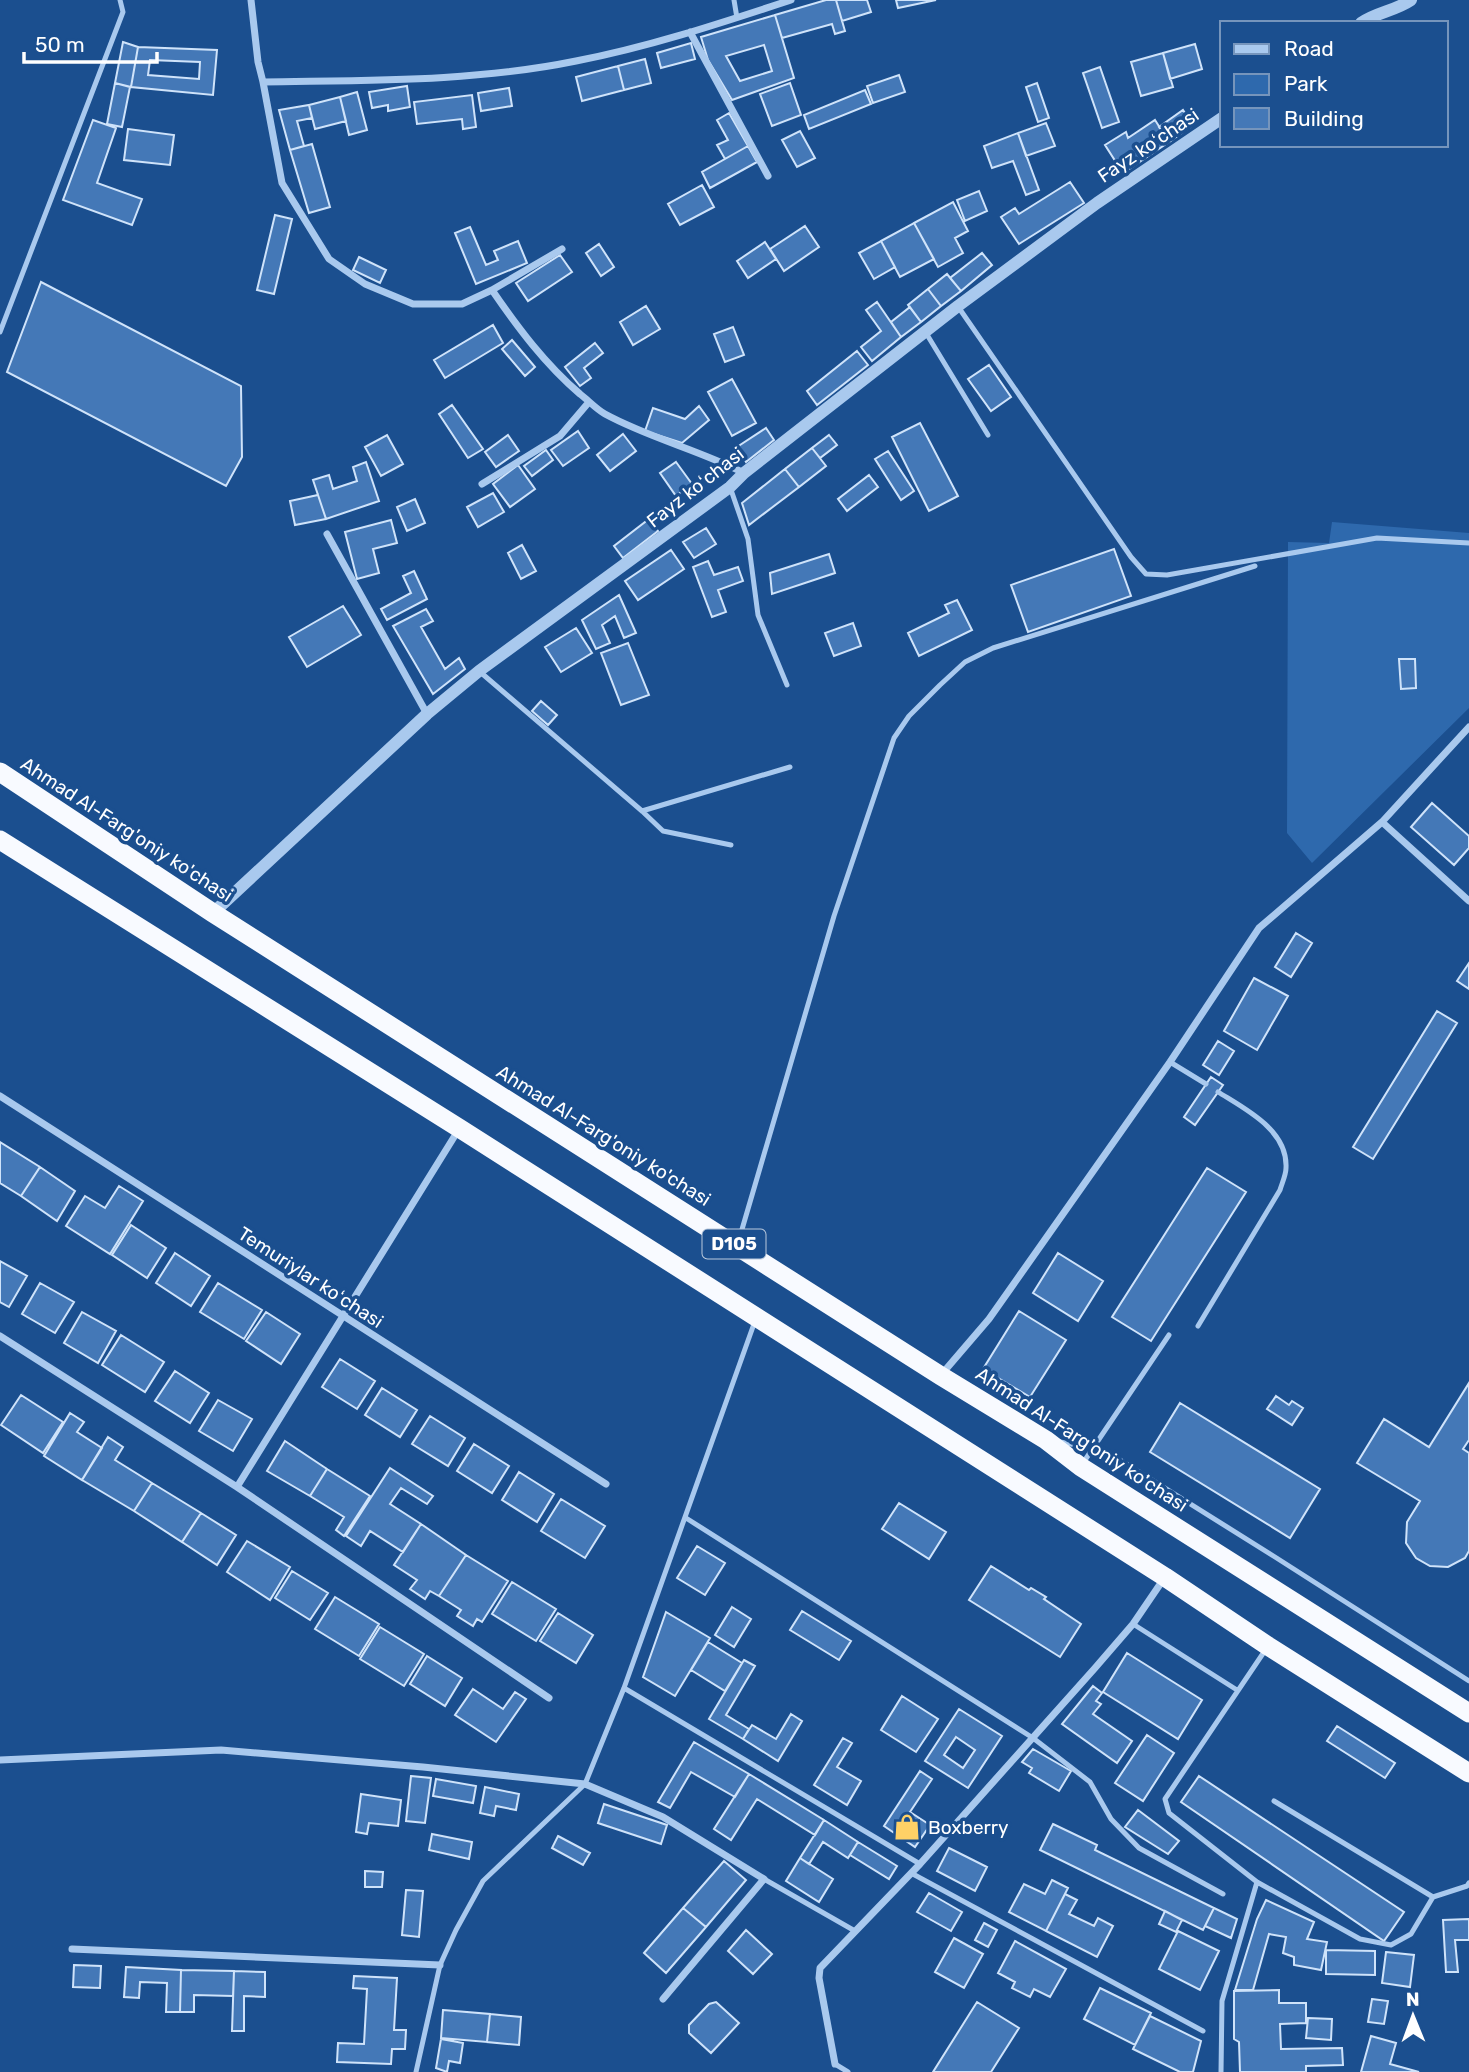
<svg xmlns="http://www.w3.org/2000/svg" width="1469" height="2072" viewBox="0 0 1469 2072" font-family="Rubik,sans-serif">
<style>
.green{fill:#2e69ad}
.building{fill:#4478b7;stroke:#cfe3fa;stroke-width:2;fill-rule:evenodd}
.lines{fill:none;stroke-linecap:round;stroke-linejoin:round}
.service{stroke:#a9c9ee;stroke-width:5}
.minor{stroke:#a9c9ee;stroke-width:7}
.tertiary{stroke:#a9c9ee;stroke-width:12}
.trunk{stroke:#f8faff;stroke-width:19}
.labels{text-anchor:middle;stroke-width:7;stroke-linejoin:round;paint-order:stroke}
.shield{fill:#1b4f8f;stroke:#bbcadd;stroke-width:2}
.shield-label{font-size:18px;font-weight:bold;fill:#fff}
.street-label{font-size:19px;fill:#fff;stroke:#1b4f8f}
.poi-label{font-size:19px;fill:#fff;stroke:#1b4f8f;text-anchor:start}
</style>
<rect width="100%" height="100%" fill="#1b4f8f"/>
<path class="green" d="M1332 522 1469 533V708L1312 863 1287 833 1288 542 1329 543Z"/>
<path class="building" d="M826 0H836L845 31 835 34 832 24 782 38 775 15Z
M836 0H867L871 12 842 21Z
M896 0H936L898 8Z
M775 15 794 78 732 100 708 60 701 37ZM764 45 772 71 740 81 726 56Z
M123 42 138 47 131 87 115 83Z
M691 43 695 59 661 68 657 53Z
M1195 44 1202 69 1170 79 1163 53Z
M138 47 217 50 213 95 131 87ZM150 60 200 62 199 79 148 75Z
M1163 53 1173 87 1141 96 1131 62Z
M645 59 651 83 624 90 618 66Z
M618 66 624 90 582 101 576 77Z
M1100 67 1119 122 1102 128 1083 73Z
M899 75 905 92 873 103 867 86Z
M115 83 130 87 122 127 107 124Z
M790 83 801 115 772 126 760 94Z
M1037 83 1049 118 1038 122 1026 87Z
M407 86 410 107 388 111V105L372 108 369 92Z
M509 88 512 106 481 111 478 93Z
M865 90 871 104 809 129 804 115Z
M357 92 367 130 349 135 340 97Z
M472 95 476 127 463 129 462 119 417 124 414 102Z
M340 97 346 121 315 129 309 105Z
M309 105 312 118 297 121 304 146 290 150 279 110Z
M1183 110 1193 125 1169 142 1159 127Z
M729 113 748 146 725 159 717 145 728 140 717 120Z
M93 120 116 128 97 183 142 199 132 225 63 200Z
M1155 120 1169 142 1123 173 1105 145 1126 132 1128 138Z
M1046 123 1055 146 1026 156 1018 133Z
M128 129 174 135 170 165 124 160Z
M800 131 815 158 797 167 782 140Z
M1018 133 1039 190 1026 195 1013 161 992 168 984 146Z
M312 144 330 207 309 213 290 150Z
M748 146 757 162 710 188 702 172Z
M1070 182 1084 203 1019 244 1001 217 1015 208 1019 214Z
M702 185 714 207 680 225 668 204Z
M979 191 987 211 965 221 957 200Z
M953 202 968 231 955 238 963 253 938 267 914 223Z
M275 215 292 219 274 294 257 290Z
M914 223 934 259 900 277 881 241Z
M805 226 819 247 784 271 770 249Z
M470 227 486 265 498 260 494 251 518 241 527 263 476 284 455 233Z
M881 241 895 267 874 279 859 253Z
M765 242 776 259 748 278 737 261Z
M599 244 614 267 601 276 586 253Z
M982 253 992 265 961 291 950 278Z
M560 255 572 272 528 301 516 283Z
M359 257 386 270 380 283 353 270Z
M947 274 961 291 941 306 928 289Z
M41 282 241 386 242 457 226 486 7 372Z
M928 289 941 306 921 322 908 305Z
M877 302 901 337 872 361 861 347 881 331 866 310Z
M646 306 660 329 633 345 620 322Z
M910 307 921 322 901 337 891 322Z
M493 325 503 343 445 378 434 360Z
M733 327 744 355 725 362 714 334Z
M512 340 535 367 525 376 502 349Z
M595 343 603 353 584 368 591 378 580 386 565 367Z
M857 351 868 365 817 405 807 391Z
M989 365 1011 397 991 411 968 379Z
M732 379 756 423 732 436 708 392Z
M452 405 483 449 468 458 439 414Z
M699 406 709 420 682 443 645 431 653 408 685 419Z
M920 423 958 496 929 511 892 437Z
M766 428 774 440 746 462 737 447Z
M578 431 589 448 563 466 551 450Z
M623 434 636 451 610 471 597 455Z
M387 435 403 464 381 476 365 447Z
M508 435 519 451 496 467 485 452Z
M829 435 837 445 820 458 812 448Z
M812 448 826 466 799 487 785 469Z
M546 450 553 460 532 476 524 466Z
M888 451 914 491 901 500 875 459Z
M366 462 379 501 326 519 313 480 329 475 333 489 357 481 353 467Z
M676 462 692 484 676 496 660 473Z
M518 465 535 489 510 507 493 484Z
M785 469 799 487 749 525 742 503Z
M869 475 878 487 847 511 838 499Z
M493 493 504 512 478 527 467 507Z
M318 495 326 519 295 525 290 501Z
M415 499 425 523 407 531 397 507Z
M649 519 658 531 623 558 614 546Z
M391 520 397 543 373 549 379 573 357 579 345 532Z
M706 528 716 544 694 558 683 542Z
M522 545 536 571 521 579 508 553Z
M1114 549 1131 596 1028 632 1011 585Z
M671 550 684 569 638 600 625 581Z
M829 554 835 573 772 594 770 573Z
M708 561 714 575 738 567 743 581 718 590 726 612 712 617 693 567Z
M414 571 427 599 387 620 381 609 411 593 403 576Z
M619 595 636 633 624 638 615 616 602 625 610 643 596 649 582 620Z
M957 600 972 630 919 656 908 633 949 613 945 605Z
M343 606 361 635 307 667 289 637Z
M426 609 433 621 421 627 445 669 459 658 465 669 433 694 393 626Z
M853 623 861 646 834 656 825 633Z
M576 628 592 653 561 672 545 647Z
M628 643 649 695 621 705 601 653Z
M1399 659H1415L1416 688 1401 689Z
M541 701 557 715 548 725 532 711Z
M1432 803 1469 836V848L1454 865 1411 827Z
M1296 933 1312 943 1291 977 1275 967Z
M1469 963V989L1457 981Z
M1254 978 1288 996 1257 1050 1224 1031Z
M1437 1011 1457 1023 1373 1159 1353 1147Z
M1218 1041 1234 1051 1219 1075 1203 1065Z
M1211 1077 1223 1085 1195 1125 1184 1117Z
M0 1142 40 1167 21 1196 0 1183Z
M40 1167 75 1191 57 1221 21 1196Z
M1207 1168 1246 1192 1151 1341 1112 1317Z
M119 1186 143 1201 110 1254 66 1226 85 1196 105 1208Z
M131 1225 166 1248 147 1278 112 1255Z
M175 1253 210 1276 191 1306 156 1283Z
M1058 1253 1103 1281 1078 1321 1033 1293Z
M0 1261 27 1276 9 1307 0 1302Z
M40 1283 74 1302 55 1333 22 1314Z
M218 1283 262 1310 244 1339 200 1312Z
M1019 1311 1066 1340 1030 1397 983 1369Z
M82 1312 116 1331 98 1363 64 1343Z
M266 1312 300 1334 281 1364 246 1341Z
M121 1335 164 1362 145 1392 102 1365Z
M340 1359 375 1381 357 1409 322 1387Z
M175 1371 209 1393 190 1423 155 1401Z
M1469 1383V1440L1463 1449 1469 1453V1551L1465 1558 1448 1567 1430 1566 1416 1558 1406 1543 1407 1522 1420 1501 1357 1463 1384 1419 1429 1447Z
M382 1388 417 1410 400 1437 365 1415Z
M21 1395 63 1422 43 1453 1 1425Z
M1276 1396 1289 1405 1292 1401 1303 1408 1292 1425 1267 1409Z
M218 1400 252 1419 233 1451 199 1431Z
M1180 1403 1320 1489 1290 1538 1150 1452Z
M70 1413 84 1422 77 1432 102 1448 82 1480 44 1456Z
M430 1416 465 1438 448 1466 412 1444Z
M108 1437 123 1447 115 1460 152 1483 134 1511 82 1480Z
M285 1441 327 1469 310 1496 267 1471Z
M474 1444 509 1466 492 1493 457 1471Z
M390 1468 433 1496 427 1504 401 1488 390 1504 421 1524 403 1552 370 1531 361 1546 346 1536Z
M327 1469 370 1496 344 1536 336 1530 344 1517 310 1496Z
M519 1472 554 1494 537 1522 502 1500Z
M152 1483 201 1513 182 1542 134 1511Z
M561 1499 605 1526 585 1558 541 1531Z
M899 1503 946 1532 929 1559 882 1529Z
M201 1513 236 1535 217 1565 182 1542Z
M421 1524 466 1555 439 1596 430 1591 425 1599 410 1589 417 1580 394 1565Z
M247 1541 290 1567 270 1600 227 1572Z
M697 1546 725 1563 705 1595 677 1578Z
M466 1555 508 1581 482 1622 477 1619 473 1626 457 1616 461 1610 439 1596Z
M991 1566 1029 1590 1031 1588 1046 1597 1044 1599 1081 1624 1060 1657 969 1600Z
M292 1571 328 1593 310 1620 275 1598Z
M512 1582 556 1609 536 1641 492 1614Z
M335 1597 379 1624 359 1656 315 1629Z
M732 1607 751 1619 734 1647 715 1635Z
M802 1611 851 1641 839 1660 790 1630Z
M666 1612 710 1638 675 1696 643 1677Z
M558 1613 593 1635 576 1663 540 1641Z
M380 1627 424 1654 404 1686 360 1659Z
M708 1642 742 1663 725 1691 691 1670Z
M1127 1653 1202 1700 1178 1739 1103 1692Z
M427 1656 462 1678 445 1706 410 1684Z
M744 1660 755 1666 726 1715 749 1729 743 1739 709 1719Z
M1093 1686 1102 1693 1096 1701 1101 1704 1093 1714 1132 1741 1117 1763 1062 1724Z
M473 1689 503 1709 515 1692 526 1699 496 1742 455 1715Z
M902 1696 938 1719 916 1752 881 1730Z
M959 1709 1002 1736 968 1788 925 1761ZM956 1737 975 1750 963 1768 944 1755Z
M791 1714 802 1721 778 1761 743 1739 752 1725 776 1739Z
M1337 1726 1395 1763 1385 1778 1327 1741Z
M1147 1735 1174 1753 1143 1801 1115 1783Z
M843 1738 852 1743 837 1767 861 1781 847 1805 814 1785Z
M694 1742 749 1774 735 1797 691 1772 670 1808 658 1802Z
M1033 1749 1071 1771 1059 1791 1029 1773 1032 1768 1022 1762Z
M920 1771 932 1779 910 1812 930 1825 915 1847 884 1826Z
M749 1774 824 1820 815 1835 757 1799 731 1840 714 1829Z
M411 1776 431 1778 425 1823 406 1821Z
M1199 1776 1404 1912 1384 1941 1181 1802Z
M436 1779 476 1786 473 1803 433 1796Z
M485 1787 519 1794 516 1810 496 1806 494 1816 480 1813Z
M361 1794 401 1800 398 1826 369 1823 367 1834 356 1832Z
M604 1804 667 1825 661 1844 598 1823Z
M1138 1810 1179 1841 1168 1854 1125 1827Z
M824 1820 858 1842 848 1858 823 1842 809 1864 800 1858Z
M1053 1824 1097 1845 1095 1850 1214 1908 1203 1930 1040 1850Z
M432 1834 472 1842 469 1859 429 1850Z
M558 1836 590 1853 583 1865 552 1848Z
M858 1842 897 1866 889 1879 850 1855Z
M949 1848 987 1867 975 1891 937 1871Z
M800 1858 833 1879 819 1902 786 1881Z
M724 1861 746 1880 706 1927 683 1908Z
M365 1871 383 1872 382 1887H365Z
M1052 1880 1068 1888 1046 1931 1009 1912 1024 1884 1045 1894Z
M406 1890 423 1891 419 1937 402 1935Z
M929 1893 962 1912 951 1931 917 1912Z
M1065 1894 1077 1900 1069 1914 1094 1926 1098 1918 1113 1926 1097 1957 1046 1931Z
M1266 1900 1314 1922 1307 1939 1327 1942 1321 1970 1294 1965V1957L1283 1953 1286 1937 1269 1934 1253 1990H1235L1257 1919Z
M683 1908 706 1927 666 1973 644 1953Z
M1214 1908 1237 1919 1231 1938 1205 1926Z
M1165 1911 1182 1920 1176 1932 1159 1924Z
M1469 1919V1940H1455L1458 1972H1446L1443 1920Z
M984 1923 997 1930 988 1947 975 1940Z
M746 1930 772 1954 753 1974 728 1951Z
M1178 1931 1219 1951 1200 1990 1159 1969Z
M954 1938 983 1954 964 1988 935 1972Z
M1015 1941 1066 1969 1050 1997 1034 1989 1030 1997 1012 1988 1015 1982 998 1973Z
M1326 1950 1375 1951V1975L1326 1974Z
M1386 1952 1414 1955 1410 1987 1382 1983Z
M74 1965 101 1966 100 1988 73 1987Z
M126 1967 181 1970 180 2012H166L167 1983 140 1982 139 1998 124 1997Z
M181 1970 234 1971 233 1996 194 1995V2012H180Z
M234 1971 265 1972V1997L244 1996V2031H232Z
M354 1976 397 1978 394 2030H406L405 2049H392L391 2064 337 2062 338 2043 364 2044 367 1989 353 1988Z
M1100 1988 1151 2013 1135 2045 1084 2019Z
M1279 1990V2003H1306V2023L1280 2024 1281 2049 1342 2048 1343 2065 1306 2066V2072H1240L1239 2042 1234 2039V1991Z
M1372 1999 1388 2001 1384 2024 1368 2022Z
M716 2002 739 2023 711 2053 689 2033V2025L709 2004Z
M977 2002 1019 2028 991 2072H933Z
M443 2010 490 2014 487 2042 441 2038Z
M490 2014 521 2017 519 2045 487 2042Z
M1150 2016 1201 2041 1193 2072H1180L1133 2049Z
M1308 2018 1332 2019 1331 2040 1306 2038Z
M1371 2036 1396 2043 1390 2064 1419 2072H1361Z
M441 2039 463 2043 460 2063 449 2061 447 2072 436 2068Z"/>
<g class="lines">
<path class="service" d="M734 0 737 18
M959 308 1131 557 1146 574 1167 575 1377 538 1469 543
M0 332 123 12 120 0
M926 333 988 435
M730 487 748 539 758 615 787 685
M479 671 642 811 663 831 731 845
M642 811 790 767
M1170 1062 1206 1084
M738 1243 834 916 894 738 909 716 940 685 965 662 993 648 1255 566
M1198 1326 1280 1190C1282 1183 1286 1175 1286 1168 1288 1130 1245 1109 1218 1092
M1060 1442 1093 1448 1117 1458 1275 1557 1469 1681
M1083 1463 1169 1335
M686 1518 1033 1738 1090 1782 1111 1819 1139 1848 1223 1894
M1133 1624 1237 1690
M1266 1649 1165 1799 1169 1813 1257 1882 1360 1939 1391 1945 1411 1934 1433 1897
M624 1688 920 1864
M1274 1801 1433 1897 1467 1886 1469 1883
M911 1873 1203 2031
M764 1879 855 1931
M835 2064 848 2072
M416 2072 440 1965 456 1930 483 1881 585 1784 624 1688 755 1321
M1221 2072 1222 2001 1257 1882"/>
<path class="minor" d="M251 0 258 62 263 82C367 80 474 82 576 61 649 47 721 23 791 0
M690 32 768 176
M263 82 282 183 329 259 365 284 413 304H462L492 290
M562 249 492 290C518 328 545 364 580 394 588 400 596 409 605 414 649 438 699 450 744 473
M482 484 560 436 589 402
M327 534 427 714
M1382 822 1469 901
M0 1096 606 1484
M0 1336 237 1487 549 1698
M941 1375 989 1319 1170 1062 1259 928 1382 822 1469 727
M237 1487 459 1129
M0 1760 221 1750 423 1767 585 1784 663 1817 764 1879 663 1999
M72 1949 440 1965
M835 2064 819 1978 820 1968 920 1864 1095 1668 1133 1624 1165 1577"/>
<path class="tertiary" d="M1361 23C1377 12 1395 11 1411 0
M213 913 427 714 479 671 730 487 744 473 958 306 1097 203 1222 118"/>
<path class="trunk" d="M0 772 213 913 941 1376 1046 1440 1081 1467 1469 1713
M0 840 459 1128 1165 1577 1268 1646 1469 1773"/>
</g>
<defs>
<g id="shop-bare" transform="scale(2.1)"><path d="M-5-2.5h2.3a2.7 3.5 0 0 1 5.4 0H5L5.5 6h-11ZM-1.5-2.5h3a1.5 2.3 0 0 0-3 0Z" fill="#ffd166" stroke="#1b4f8f" stroke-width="2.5" paint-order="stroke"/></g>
</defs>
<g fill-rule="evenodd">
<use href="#shop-bare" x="907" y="1827"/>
</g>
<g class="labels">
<rect class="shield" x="702.5" y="1229.5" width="63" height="29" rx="5"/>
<g class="shield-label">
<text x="734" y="1250">D105</text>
</g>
<g class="street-label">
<text transform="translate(1148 145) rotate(-34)" y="7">Fayz koʻchasi</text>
<text transform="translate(695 487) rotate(-38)" y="7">Fayz koʻchasi</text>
<text transform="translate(127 829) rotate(33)" y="7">Ahmad Al-Farg'oniy ko'chasi</text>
<text transform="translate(604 1135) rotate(32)" y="7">Ahmad Al-Farg'oniy ko'chasi</text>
<text transform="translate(311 1277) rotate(33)" y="7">Temuriylar koʻchasi</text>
<text transform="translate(1082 1439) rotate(33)" y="7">Ahmad Al-Farg'oniy ko'chasi</text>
</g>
<g class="poi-label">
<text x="928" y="1834">Boxberry</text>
</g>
</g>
<rect x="1220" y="21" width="228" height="126" fill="#1b4f8f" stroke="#7695bc" stroke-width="2"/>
<rect x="1234" y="44" width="35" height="10" fill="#a9c9ee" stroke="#7695bc" stroke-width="2"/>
<text x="1284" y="56" font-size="21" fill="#ffffff">Road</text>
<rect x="1234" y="74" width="35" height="21" fill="#2e69ad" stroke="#7695bc" stroke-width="2"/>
<text x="1284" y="91" font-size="21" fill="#ffffff">Park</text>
<rect x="1234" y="108" width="35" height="21" fill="#4478b7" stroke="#7695bc" stroke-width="2"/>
<text x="1284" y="126" font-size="21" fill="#ffffff">Building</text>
<g transform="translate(1413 2016) rotate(359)" stroke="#1b4f8f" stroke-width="5" paint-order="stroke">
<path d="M0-5L12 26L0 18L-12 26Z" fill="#ffffff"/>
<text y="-10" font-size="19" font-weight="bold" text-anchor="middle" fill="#ffffff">N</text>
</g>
<path d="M24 52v10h133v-10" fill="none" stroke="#ffffff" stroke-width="3.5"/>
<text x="35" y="52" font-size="21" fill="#ffffff" stroke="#1b4f8f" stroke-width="5" paint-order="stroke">50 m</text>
</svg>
